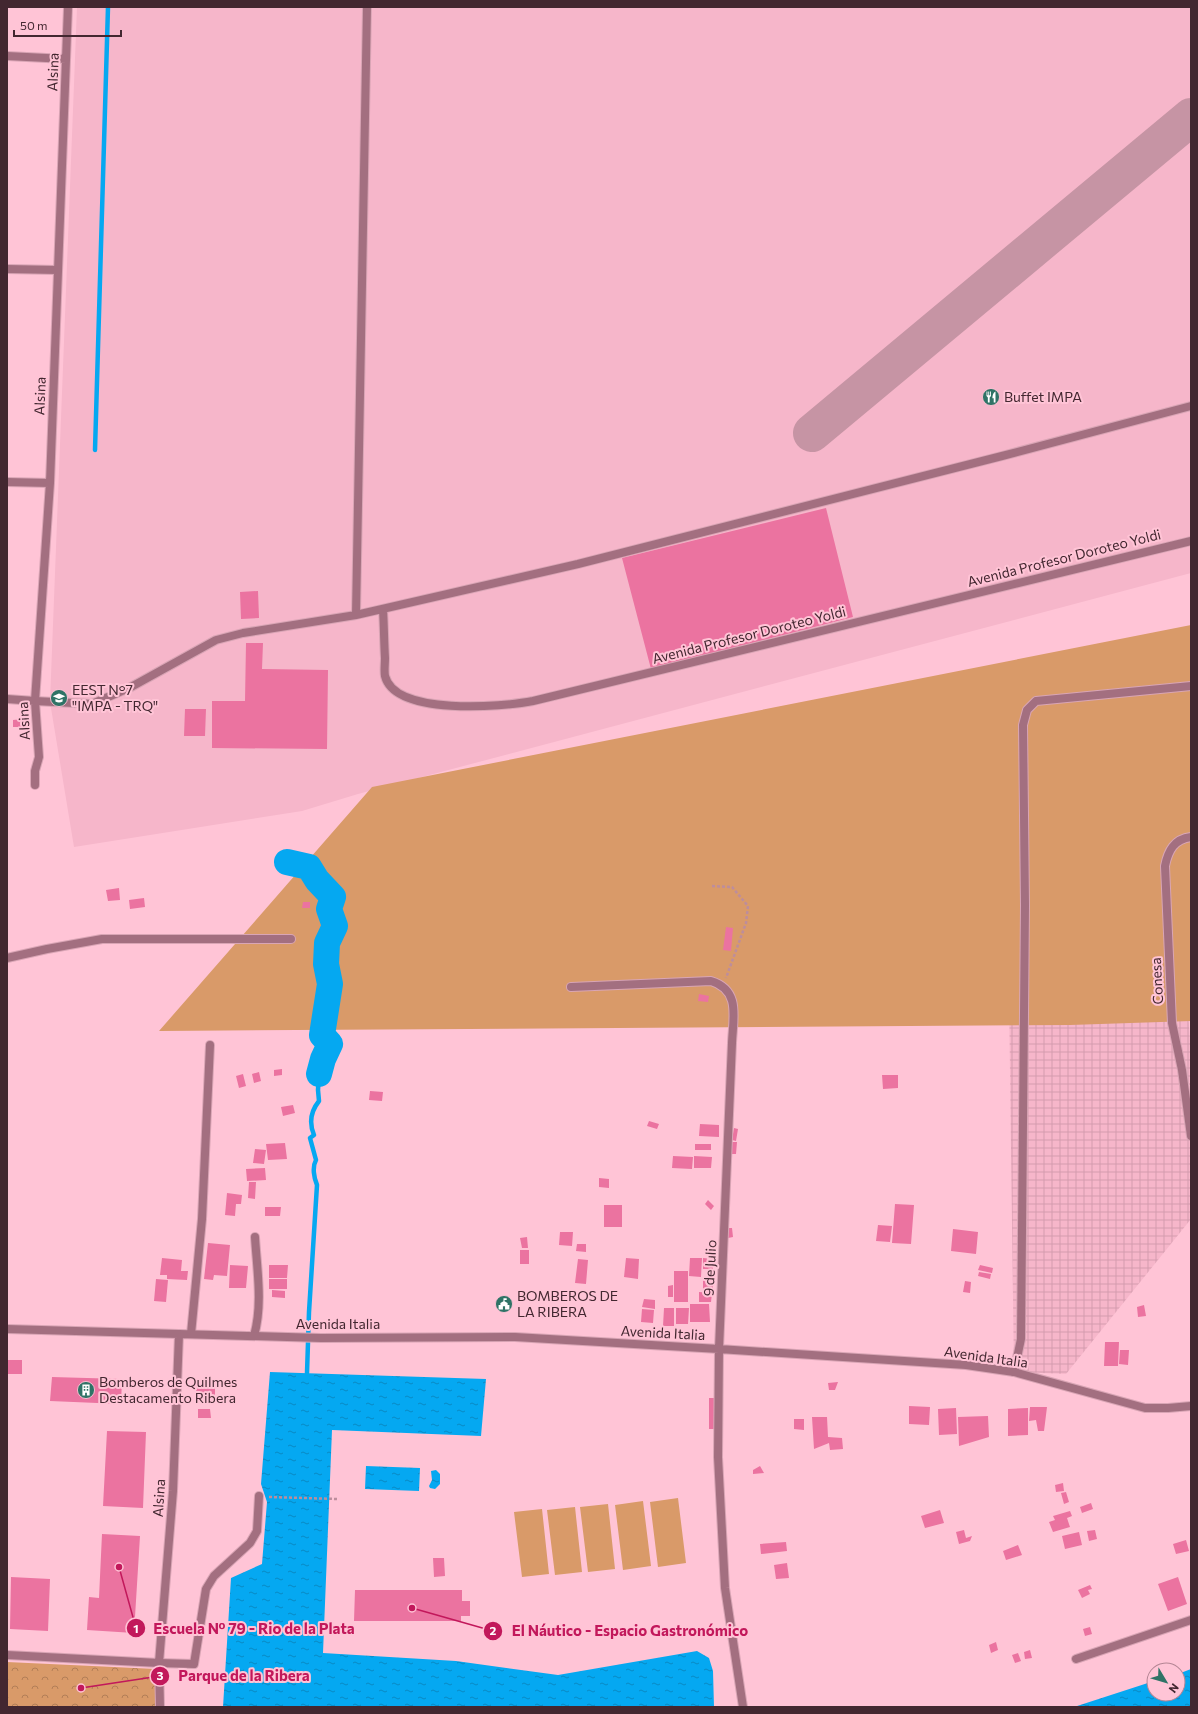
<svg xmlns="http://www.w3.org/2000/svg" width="1198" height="1714" viewBox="0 0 1198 1714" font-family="Commissioner,sans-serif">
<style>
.built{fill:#f6b6ca}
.industrial{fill:url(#industrial-grid)}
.green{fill:#d99a69}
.park{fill:url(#park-crowns)}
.water{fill:url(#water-ripples)}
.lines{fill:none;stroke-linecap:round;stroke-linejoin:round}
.stream{stroke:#05a8f1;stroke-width:4.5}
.river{stroke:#05a8f1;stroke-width:26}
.taxiway{stroke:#c694a4;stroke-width:38}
.building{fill:#eb73a0}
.lane-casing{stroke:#d9a5b5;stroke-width:10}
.street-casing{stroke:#d9a5b5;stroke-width:10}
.path{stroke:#bd8d9c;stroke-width:2.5;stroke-dasharray:3 2;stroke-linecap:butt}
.lane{stroke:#a36f80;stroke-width:8}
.street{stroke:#a36f80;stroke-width:8}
.labels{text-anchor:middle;stroke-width:4;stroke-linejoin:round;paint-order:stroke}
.street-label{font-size:14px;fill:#432730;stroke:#ffc4d6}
.poi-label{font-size:14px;fill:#432730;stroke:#ffc4d6;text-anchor:start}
.leader{fill:none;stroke:#c2185b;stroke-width:1.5}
.callout-dot{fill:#c2185b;stroke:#ffc4d6;stroke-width:1.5}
.mark-label{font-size:12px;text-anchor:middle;font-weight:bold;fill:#fff}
.callout-label{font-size:15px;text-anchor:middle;font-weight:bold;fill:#c2185b;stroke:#ffc4d6;stroke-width:4;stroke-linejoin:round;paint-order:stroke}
</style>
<defs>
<pattern id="industrial-grid" width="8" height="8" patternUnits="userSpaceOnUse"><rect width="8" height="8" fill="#f6b6ca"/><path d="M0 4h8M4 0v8" fill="none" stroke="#d49cae"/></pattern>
<pattern id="park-crowns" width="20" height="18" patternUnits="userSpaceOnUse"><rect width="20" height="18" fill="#d99a69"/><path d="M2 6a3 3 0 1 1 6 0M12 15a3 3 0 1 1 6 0" fill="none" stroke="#b27e57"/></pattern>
<pattern id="water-ripples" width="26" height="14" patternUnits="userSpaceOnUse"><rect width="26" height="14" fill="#05a8f1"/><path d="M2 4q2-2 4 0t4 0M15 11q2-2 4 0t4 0" fill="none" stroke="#0889c4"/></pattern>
</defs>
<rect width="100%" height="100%" fill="#ffc4d6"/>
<path class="built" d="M77 7H1191V573L358 794 302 811 74 847 50 702Z"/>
<path class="industrial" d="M1005 695 1179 869 1191 1056V1219L1066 1374 1014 1372Z"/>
<path class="green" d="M1191 625V1021L1070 1025 159 1031 372 787Z
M678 1498 686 1563 658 1567 650 1502Z
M643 1501 651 1566 623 1570 615 1505Z
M608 1504 615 1569 588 1572 580 1507Z
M575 1507 582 1572 555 1575 547 1510Z
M542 1509 549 1574 522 1577 514 1512Z"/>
<path class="park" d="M7 1662 156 1669 155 1707H7Z"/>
<path class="water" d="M270 1372 486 1379 481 1436 332 1430 323 1653 456 1661 558 1675 697 1651 709 1658 713 1671 714 1707H223L231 1578 262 1564 267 1502 261 1484Z
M366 1466 420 1468 419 1491 365 1489Z
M436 1470 440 1474V1484L435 1489 430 1488 429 1486 432 1480 431 1471Z
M1191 1669V1707H1074L1154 1681V1694H1178V1674Z"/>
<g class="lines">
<path class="stream" d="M95 450 108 7
M307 1373 309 1312 317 1185C314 1178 312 1167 316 1160L310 1138 314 1135C309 1123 311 1111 319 1101L318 1090 319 1074"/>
<path class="river" d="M287 862 309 867 317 880 333 897 329 909 335 926 327 943 326 964 330 984 322 1035 330 1044 323 1059 319 1074"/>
<path class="taxiway" d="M812 433 1191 117"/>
</g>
<path class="building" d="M826 508 853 617 651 669 622 558Z
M258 591 259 618 241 619 240 592Z
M246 643H263L262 669 328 670 327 749 212 748V701H245Z
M185 709H206L205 736H184Z
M23 719V727H13V720Z
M119 888 120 900 108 901 106 890Z
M144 898 145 907 130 909 129 900Z
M303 902H310V908H302Z
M726 927 733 928 731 951 723 950Z
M699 994 709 996 708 1002 698 1001Z
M282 1069V1075L274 1076V1070Z
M259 1072 261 1081 254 1083 252 1074Z
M243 1074 246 1086 239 1088 236 1076Z
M882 1075H898V1088L883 1089Z
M370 1091 383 1092 382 1101 369 1100Z
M293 1105 295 1113 283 1116 281 1107Z
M649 1121 659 1124 657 1129 647 1126Z
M700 1124 719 1125V1137L699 1136Z
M734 1128 738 1129 736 1141 732 1140Z
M732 1142H737L736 1154H731Z
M285 1143 287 1159 268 1160 266 1144Z
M695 1144H711V1150H695Z
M255 1149 266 1150 264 1164 253 1163Z
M673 1156 693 1157 692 1169 672 1168Z
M694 1156 712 1157 711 1168H694Z
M265 1168 266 1180 247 1181 246 1169Z
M599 1178 609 1179V1188L599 1187Z
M249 1182H256L255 1199 248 1198Z
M227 1193 242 1195 241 1204H236L235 1216 225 1215Z
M708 1200 714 1206 711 1210 705 1204Z
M895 1204 914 1205 911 1244 892 1243Z
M604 1205H622V1227H604Z
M265 1207H281L280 1216H265Z
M878 1225 892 1226 890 1242 876 1241Z
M727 1228H732L733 1237 728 1238Z
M953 1229 978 1232 976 1254 951 1251Z
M560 1232H573L572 1246 559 1245Z
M527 1237 528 1248H522L520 1238Z
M208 1243 230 1245 227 1276 214 1275 213 1280 204 1279Z
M577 1244H586V1252L576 1251Z
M520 1250H529V1264H520Z
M162 1258 182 1260 181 1271H188L187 1280 167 1279V1275H160Z
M626 1258 639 1259 638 1279 624 1277Z
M690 1258H702L701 1277 689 1276Z
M703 1258 713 1259V1269H703Z
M578 1259 588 1260 586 1284 575 1283Z
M230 1265 248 1266 246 1288H229Z
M269 1265H288L287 1278H269Z
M980 1265 993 1268 992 1273 978 1270Z
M674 1271H688V1302H674Z
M979 1272 991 1274 990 1279 978 1276Z
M156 1279 168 1280 166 1302 154 1301Z
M269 1279H287V1289H269Z
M713 1279V1290L703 1291V1280Z
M965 1281 971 1282 970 1293 963 1292Z
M673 1285V1297H668V1286Z
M272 1290 285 1291V1298L272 1297Z
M699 1292 712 1293 711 1302H699Z
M644 1299 655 1300V1309L642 1307Z
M690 1304H709L710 1322H690Z
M1144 1305 1146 1316 1138 1317 1137 1307Z
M664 1308H674V1326H663Z
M676 1308H689L688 1324H676Z
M642 1309 654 1310 653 1323 641 1322Z
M1105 1342H1119L1118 1366H1104Z
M1120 1350H1129L1128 1365 1119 1364Z
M7 1360H22V1374H7Z
M52 1377 122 1379 121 1404 50 1401Z
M838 1382 835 1390H829L828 1383Z
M196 1385H215V1397H196Z
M709 1398H715L714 1429H709Z
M909 1406 930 1407 929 1425 909 1424Z
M1030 1407H1047L1044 1431H1038L1036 1420 1029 1421Z
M956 1408 957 1434 939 1435 938 1409Z
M1028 1408V1435L1008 1436V1409Z
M198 1409H210L211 1418H198Z
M988 1416 989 1437 959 1446 958 1417Z
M812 1417H827L828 1437 842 1438 843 1449 830 1450 829 1443 814 1449Z
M794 1419H804V1430L794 1429Z
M107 1431 146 1432 143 1508 103 1506Z
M760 1466 764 1473 753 1474V1470Z
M1063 1483 1064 1491 1056 1492 1055 1485Z
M1066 1492 1069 1502 1064 1504 1061 1493Z
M1091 1503 1093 1509 1082 1513 1080 1507Z
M940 1510 944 1523 925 1528 921 1516Z
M1070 1511 1072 1516 1067 1518 1070 1527 1053 1532 1049 1522 1055 1520 1053 1516Z
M964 1530 966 1538 972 1536 970 1541 959 1544 956 1532Z
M1095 1530 1097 1539 1089 1541 1087 1531Z
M1079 1532 1082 1545 1065 1549 1062 1536Z
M102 1534 140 1536 134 1633 87 1630 89 1597 99 1598Z
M1186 1540 1189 1551 1176 1554 1173 1544Z
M786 1542 787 1551 761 1554 760 1544Z
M1018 1545 1022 1555 1006 1560 1003 1551Z
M433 1558H444L445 1576 434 1577Z
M787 1563 789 1578 776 1579 774 1565Z
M11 1577 50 1579 48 1631 10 1629Z
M1178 1577 1187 1604 1168 1611 1158 1584Z
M1090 1585 1092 1589 1088 1590 1090 1594 1082 1598 1078 1590Z
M355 1590H462V1601H470V1616H461V1621H354Z
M1090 1627 1092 1634 1085 1636 1083 1629Z
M996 1642 998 1650 991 1653 989 1645Z
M1030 1650 1032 1658 1025 1659 1024 1652Z
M1018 1653 1021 1661 1015 1663 1012 1655Z"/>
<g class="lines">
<g class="lane-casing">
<path id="lane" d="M383 609C384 626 384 642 385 658 385 664 384 671 385 676 395 716 502 707 533 701L1191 541
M356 615 367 7
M35 701 92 704 131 687 216 640 243 633 356 615 578 564 1002 456 1191 406
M254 1336C263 1304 257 1270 255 1237
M1014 1372 1021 1339 1025 905 1023 725 1027 710 1036 701 1191 686
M160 1707 159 1663 194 1664 206 1589 214 1576 250 1543 257 1531 259 1496"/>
</g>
<g class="street-casing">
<path id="street" d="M7 56 66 59
M7 269 57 270
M7 482 50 483
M7 699 35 701
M35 785V771L39 757 35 701 50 483 68 7
M1191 837C1174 839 1168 851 1165 866L1172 1023 1182 1070 1191 1136
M7 958 47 949 102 939H291
M571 987 711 981C741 990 733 1018 732 1043L719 1349 718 1457 725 1588 743 1707
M7 1329 321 1338 515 1337 719 1349 966 1365 1014 1372 1145 1408H1168L1191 1406
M191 1334 202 1219 210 1045
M7 1655 159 1663 173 1491 179 1334
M1076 1659 1191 1620"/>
</g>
<path class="path" d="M712 886 732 887 748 906 746 923 726 978
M269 1497 338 1499"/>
<use href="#lane" class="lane"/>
<use href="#street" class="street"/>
</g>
<defs>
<g id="restaurant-disc" transform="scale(0.9)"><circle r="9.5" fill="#2f7366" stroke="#ffc4d6"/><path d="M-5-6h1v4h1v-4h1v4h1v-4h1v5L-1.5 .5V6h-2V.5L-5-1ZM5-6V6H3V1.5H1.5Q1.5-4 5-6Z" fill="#fff"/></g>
<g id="school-disc" transform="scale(0.9)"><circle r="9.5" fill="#2f7366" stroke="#ffc4d6"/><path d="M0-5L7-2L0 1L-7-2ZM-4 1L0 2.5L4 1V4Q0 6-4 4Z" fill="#fff"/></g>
<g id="civic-disc" transform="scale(0.9)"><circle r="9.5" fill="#2f7366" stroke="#ffc4d6"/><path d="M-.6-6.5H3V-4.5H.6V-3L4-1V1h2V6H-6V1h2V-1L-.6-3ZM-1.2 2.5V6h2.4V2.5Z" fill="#fff"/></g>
<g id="building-disc" transform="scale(0.9)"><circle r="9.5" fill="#2f7366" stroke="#ffc4d6"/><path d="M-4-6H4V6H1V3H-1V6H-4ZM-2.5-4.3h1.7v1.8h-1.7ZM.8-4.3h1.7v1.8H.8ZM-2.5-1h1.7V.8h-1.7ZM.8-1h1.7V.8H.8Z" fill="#fff"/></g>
</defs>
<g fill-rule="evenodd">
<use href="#restaurant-disc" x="991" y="397"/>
<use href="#school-disc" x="59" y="698"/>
<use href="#civic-disc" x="504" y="1304"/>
<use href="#building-disc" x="86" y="1390"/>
</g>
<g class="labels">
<g class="street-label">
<text transform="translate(53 72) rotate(-88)" y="5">Alsina</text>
<text transform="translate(40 396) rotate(-88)" y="5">Alsina</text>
<text transform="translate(1064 558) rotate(-14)" y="5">Avenida Profesor Doroteo Yoldi</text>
<text transform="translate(749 635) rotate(-14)" y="5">Avenida Profesor Doroteo Yoldi</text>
<text transform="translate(24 721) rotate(-93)" y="5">Alsina</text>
<text transform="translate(1157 981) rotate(-93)" y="5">Conesa</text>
<text transform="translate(710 1268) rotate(-87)" y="5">9 de Julio</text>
<text x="338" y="1329">Avenida Italia</text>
<text transform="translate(663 1333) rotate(3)" y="5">Avenida Italia</text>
<text transform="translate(986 1357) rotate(8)" y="5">Avenida Italia</text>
<text transform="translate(159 1498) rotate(-86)" y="5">Alsina</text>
</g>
<g class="poi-label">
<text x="1004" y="402">Buffet IMPA</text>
<text x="72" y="695">EEST N°7<tspan x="72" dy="16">"IMPA - TRQ"</tspan></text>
<text x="517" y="1301">BOMBEROS DE<tspan x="517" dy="16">LA RIBERA</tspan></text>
<text x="99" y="1387">Bomberos de Quilmes<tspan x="99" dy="16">Destacamento Ribera</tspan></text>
</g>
</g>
<path class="leader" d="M119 1567L136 1628M412 1608L493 1631M81 1688L160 1676"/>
<g class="callout-dot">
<circle cx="119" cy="1567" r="4"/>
<circle cx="412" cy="1608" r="4"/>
<circle cx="81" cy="1688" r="4"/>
<circle cx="136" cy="1628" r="10"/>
<circle cx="493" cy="1631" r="10"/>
<circle cx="160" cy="1676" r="10"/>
</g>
<g class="mark-label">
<text x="136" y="1633">1</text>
<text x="493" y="1635">2</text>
<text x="160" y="1680">3</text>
</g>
<g class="callout-label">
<text x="254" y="1634">Escuela Nº 79 - Rio de la Plata</text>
<text x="630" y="1636">El Náutico - Espacio Gastronómico</text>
<text x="244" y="1681">Parque de la Ribera</text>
</g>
<rect width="1198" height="1714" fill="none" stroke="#432730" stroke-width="16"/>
<g transform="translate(1166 1682) rotate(128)"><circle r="19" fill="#ffc4d6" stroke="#b48594"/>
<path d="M0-3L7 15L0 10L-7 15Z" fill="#2f7366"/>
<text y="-6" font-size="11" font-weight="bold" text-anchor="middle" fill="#432730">N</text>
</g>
<path d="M14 30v6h107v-6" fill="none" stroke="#432730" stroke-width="2"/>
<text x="20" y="30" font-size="12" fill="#432730" stroke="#ffc4d6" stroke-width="3" paint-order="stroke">50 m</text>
</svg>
